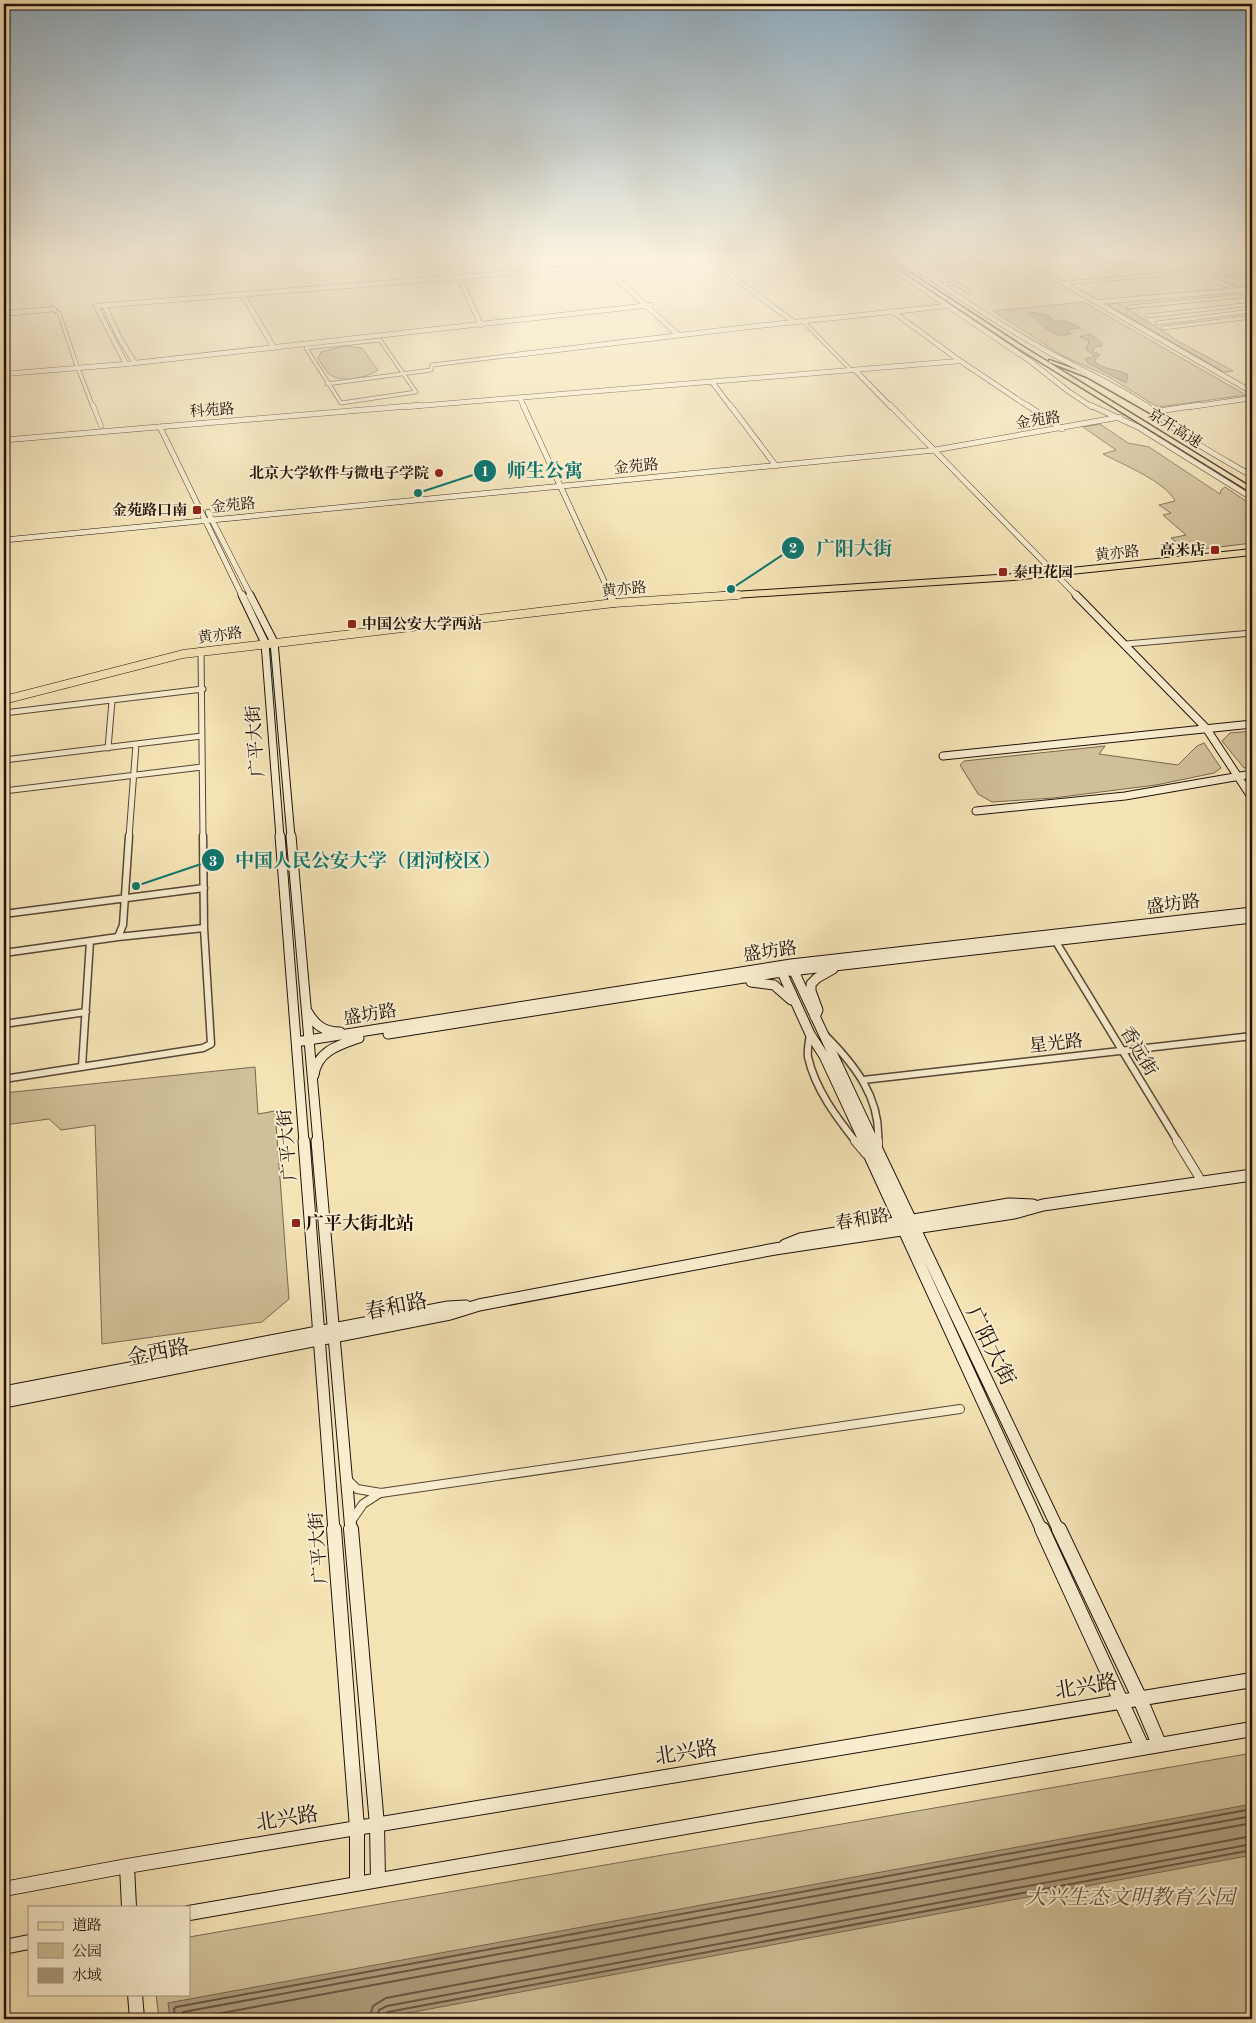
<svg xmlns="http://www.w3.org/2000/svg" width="1256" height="2023" viewBox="0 0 1256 2023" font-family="'Old Standard TT','Noto Serif SC',serif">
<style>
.green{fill:#d0bf98;stroke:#786852}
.water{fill:#ac9c7b;stroke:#74644e}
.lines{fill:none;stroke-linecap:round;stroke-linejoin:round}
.shore{stroke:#665643;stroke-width:2}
.street-far4-casing{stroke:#564636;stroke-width:4.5}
.street-far3-casing{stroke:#564636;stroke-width:5}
.street-far2-casing{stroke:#564636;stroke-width:7}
.street-far1-casing{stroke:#564636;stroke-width:9}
.street-casing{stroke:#564636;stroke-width:10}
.secondary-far5-casing{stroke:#21110b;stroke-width:5.5}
.secondary-far4-casing{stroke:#21110b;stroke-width:6}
.secondary-far3-casing{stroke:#21110b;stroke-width:9}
.secondary-far2-casing{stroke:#21110b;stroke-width:11}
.secondary-far1-casing{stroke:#21110b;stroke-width:13}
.secondary-casing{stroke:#21110b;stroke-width:16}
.primary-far1-casing{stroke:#21110b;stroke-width:8}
.primary-casing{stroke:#21110b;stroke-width:9}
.highway-casing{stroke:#21110b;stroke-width:3}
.street-far4{stroke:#f8edcf;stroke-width:3}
.street-far3{stroke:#f8edcf;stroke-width:4}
.street-far2{stroke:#f8edcf;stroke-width:5}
.street-far1{stroke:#f8edcf;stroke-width:6}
.street{stroke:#f8edcf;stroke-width:8}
.secondary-far5{stroke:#f8edcf;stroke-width:4.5}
.secondary-far4{stroke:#f8edcf;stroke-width:5}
.secondary-far3{stroke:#f8edcf;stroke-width:7}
.secondary-far2{stroke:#f8edcf;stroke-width:9}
.secondary-far1{stroke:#f8edcf;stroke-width:11}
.secondary{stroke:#f8edcf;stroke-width:14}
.primary-far1{stroke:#f4e3b5;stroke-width:6}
.primary{stroke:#f4e3b5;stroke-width:8}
.highway{fill:#f4e3b5;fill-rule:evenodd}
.poi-dot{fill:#8f2418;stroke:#f8edcf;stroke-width:2}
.labels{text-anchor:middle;stroke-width:4;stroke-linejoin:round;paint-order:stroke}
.far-street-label{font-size:15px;fill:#21110b;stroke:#f8edcf}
.far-poi-label{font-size:15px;font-weight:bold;fill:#21110b;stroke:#f8edcf;text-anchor:end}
.street-label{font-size:18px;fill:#21110b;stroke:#f8edcf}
.poi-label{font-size:18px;font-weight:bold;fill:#21110b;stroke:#f8edcf;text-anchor:start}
.near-street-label{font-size:21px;fill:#21110b;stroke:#f8edcf}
.near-park-label{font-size:21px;font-style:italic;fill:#5e4e3c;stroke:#f8edcf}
.leader{fill:none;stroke:#0f766e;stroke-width:2}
.callout-dot{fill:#0f766e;stroke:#f8edcf;stroke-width:2}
.mark-label{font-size:15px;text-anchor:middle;font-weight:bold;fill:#fff}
.callout-label{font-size:19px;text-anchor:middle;font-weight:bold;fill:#0f766e;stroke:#f8edcf;stroke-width:4;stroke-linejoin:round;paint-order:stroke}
</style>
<rect width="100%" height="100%" fill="#f4e3b5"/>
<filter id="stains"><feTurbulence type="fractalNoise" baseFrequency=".004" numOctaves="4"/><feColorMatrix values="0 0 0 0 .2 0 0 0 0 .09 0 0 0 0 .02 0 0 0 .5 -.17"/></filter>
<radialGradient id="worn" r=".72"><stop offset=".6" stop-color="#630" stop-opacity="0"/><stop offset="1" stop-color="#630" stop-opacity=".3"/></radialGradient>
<path class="green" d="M947 257H994L997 260 993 262 944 267 930 264 929 261 931 259Z
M1198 257H1252V275L1219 277 1170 259Z
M1084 302 1246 395 1158 407 1107 376 1061 355 993 311Z
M1116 302 1171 336 1176 340 1233 371 1224 372 1108 305Z
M345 346 362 348 378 370C366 378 342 384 329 374 325 370 321 363 318 358L321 352Z
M1100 424 1128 443 1149 447 1220 494 1221 490 1225 487 1252 505V543L1187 551 1171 538 1186 535 1163 515 1171 513 1159 505 1175 501C1166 482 1122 464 1103 454L1116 450 1083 427Z
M1252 731V768H1244L1222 741 1230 733Z
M1204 743 1221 768 1214 773 1156 785 1053 798 992 802 978 794 960 765 964 761 1105 746 1099 754 1178 765 1197 746Z
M255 1067 258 1114 275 1111 289 1299 262 1322 102 1344 95 1125 61 1130 49 1119 4 1125V1093Z
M1252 1753V2019H159L156 1994H189V1937Z"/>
<path class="water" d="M1033 312 1048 316 1050 317H1047L1049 319 1061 322 1063 320 1081 328 1067 330 1071 334C1050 340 1042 321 1028 314Z
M1090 334 1102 343V346L1095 347 1092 351 1100 355 1095 359V362C1105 371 1117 368 1128 375L1126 383 1088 363 1085 359 1095 356 1086 349 1089 341 1080 337Z
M1252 1804V1855L376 2019H170L168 2003Z"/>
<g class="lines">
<path class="shore" d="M175 2019 174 2009 176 2007 1252 1809
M181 2019 183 2012 1252 1816
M189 2019 1252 1823
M369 2019 373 2006 386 1998 1252 1836
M377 2019 379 2010 387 2006 1252 1844
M383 2019 384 2015 388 2012 1252 1850"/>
<g class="street-far4-casing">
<path id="street-far4" d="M1159 260 1144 262 1165 274
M4 273 18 272
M1065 283 1192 272
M940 285 955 283 970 292
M1129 307 1242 296
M54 310 59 313 77 366
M1147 316 1252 304
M804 322 851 370
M1157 323 1252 311
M1163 328 1252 317
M380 340 416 392 341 403 306 348Z
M78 368 93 407
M327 384 431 370 432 365 515 355"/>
</g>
<g class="street-far3-casing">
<path id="street-far3" d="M93 405 101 426"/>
</g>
<g class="street-far2-casing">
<path id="street-far2" d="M1126 644 1252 633
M201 651 203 837
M4 713 203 689
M108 748 112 701
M4 760 202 736
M4 791 202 767
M129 837 136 744"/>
</g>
<g class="street-far1-casing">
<path id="street-far1" d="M4 914 204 888
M118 937 204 928
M1053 937 1178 1142
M4 953 118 937 123 925 129 836
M4 1024 86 1012
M810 1034C809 1041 807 1050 808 1057 815 1089 837 1118 856 1142
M825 1035C855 1065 881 1098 878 1142
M82 1067 90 941
M4 1079 203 1048 211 1044 204 928 203 836
M863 1080 1252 1036"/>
</g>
<g class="street-casing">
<path id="street" d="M855 1141 866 1154
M1177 1141 1202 1182
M878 1148V1141
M347 1479 357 1489 381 1493 960 1409
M352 1520 363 1504 380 1493"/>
</g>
<g class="secondary-far5-casing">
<path id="secondary-far5" d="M706 257 794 322
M875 257 1030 361 1068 391 1092 407
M900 257C950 291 1001 326 1054 355 1085 372 1118 386 1148 407
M1018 257 1252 392
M1151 257 1252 295
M704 259 728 257
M603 266 676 333 681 335
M459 277 481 325
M243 295 274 348
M1098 302 1252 289
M104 305 120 339 135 363
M892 311 956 358 1029 407
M4 313 54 309 4 314
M515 355 748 327 947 306
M126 364 96 306 709 257
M855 370 891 407
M4 374 126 364 651 305
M712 382 731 407
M520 398 524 407
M406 407 959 361
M1190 407 1252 398"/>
</g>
<g class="secondary-far4-casing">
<path id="secondary-far4" d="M523 405 611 596
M730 405 776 466
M890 405 1077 596
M1027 405 1062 429
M1090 405 1138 427 1252 498
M1146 405C1177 435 1215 454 1252 476
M1152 412 1199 405
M160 427 242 596
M4 440 421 405
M208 512 251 596
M4 540 935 450 1120 417"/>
</g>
<g class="secondary-far3-casing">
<path id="secondary-far3" d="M242 595 265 643 280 837
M250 595 274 642 291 837
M610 595 614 603
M1076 595 1206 728 1252 798
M943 756 1252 724
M976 811 1125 796 1252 774"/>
</g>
<g class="secondary-far2-casing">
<path id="secondary-far2" d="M280 836 304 1142
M291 836 318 1142
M792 967 874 1142
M780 968 810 1034 824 1056 864 1142
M751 982 774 985 791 1000
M307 1011C315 1025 324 1032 340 1032
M815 1017 818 1010 811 991V984L817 978 833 969
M388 1034 782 972 1252 918
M302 1041 791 964 1252 912
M314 1075C317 1051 339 1045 359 1038"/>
</g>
<g class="secondary-far1-casing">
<path id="secondary-far1" d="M304 1141 334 1531
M317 1141 351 1531
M863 1141 1042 1531
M873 1141 1059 1531
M785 1245 800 1239 1009 1204 1033 1205
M4 1392 448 1307 466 1306
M4 1402 450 1314 479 1305 775 1249 1014 1213 1043 1205 1252 1175"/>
</g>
<g class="secondary-casing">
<path id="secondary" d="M334 1529 357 1828V1883
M351 1529 377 1825 378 1880
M1042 1529 1142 1747
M1059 1529 1140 1699 1159 1744
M127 1866 129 1907
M4 1889 127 1866 1252 1680
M189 1913 1252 1729
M4 1947 29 1942
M135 1994 137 2019"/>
</g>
<g class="primary-far1-casing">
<path id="primary-far1" d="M719 596 1013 577 1252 552"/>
</g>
<g class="primary-casing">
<path id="primary" d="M4 700 183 654 614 603 738 595"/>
</g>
<g class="highway-casing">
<path id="highway" d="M881 257H886L1022 346 1252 488V493L1018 348Z
M1049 360 1091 375 1155 412 1150 413 1087 377 1049 362Z"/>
</g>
<use href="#street-far4" class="street-far4"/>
<use href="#street-far3" class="street-far3"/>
<use href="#street-far2" class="street-far2"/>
<use href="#street-far1" class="street-far1"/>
<use href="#street" class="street"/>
<use href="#secondary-far5" class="secondary-far5"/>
<use href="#secondary-far4" class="secondary-far4"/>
<use href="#secondary-far3" class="secondary-far3"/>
<use href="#secondary-far2" class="secondary-far2"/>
<use href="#secondary-far1" class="secondary-far1"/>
<use href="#secondary" class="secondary"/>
<use href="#primary-far1" class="primary-far1"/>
<use href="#primary" class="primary"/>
<use href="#highway" class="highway"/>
</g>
<linearGradient id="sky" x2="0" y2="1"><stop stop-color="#90aabc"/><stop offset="0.48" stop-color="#faf2de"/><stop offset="1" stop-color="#faf2de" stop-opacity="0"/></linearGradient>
<rect width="1256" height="540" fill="url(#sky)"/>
<g class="poi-dot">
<circle cx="439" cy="473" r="5"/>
<rect x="192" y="505" width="10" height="10" rx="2.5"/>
<rect x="1210" y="545" width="10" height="10" rx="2.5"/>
<rect x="998" y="567" width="10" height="10" rx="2.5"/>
<rect x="347" y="619" width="10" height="10" rx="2.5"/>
<rect x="291" y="1218" width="10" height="10" rx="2.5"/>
</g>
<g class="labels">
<g class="far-street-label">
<text transform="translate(212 410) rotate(-4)" y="5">科苑路</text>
<text transform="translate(1038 420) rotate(-9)" y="5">金苑路</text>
<text transform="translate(1175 428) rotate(32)" y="5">京开高速</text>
<text transform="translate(636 466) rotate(-5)" y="5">金苑路</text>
<text transform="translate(233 505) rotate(-6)" y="5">金苑路</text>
<text transform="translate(1117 553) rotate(-6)" y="5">黄亦路</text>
<text transform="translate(624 589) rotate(-5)" y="5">黄亦路</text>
<text transform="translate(220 635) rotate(-7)" y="5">黄亦路</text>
</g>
<g class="far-poi-label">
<text x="429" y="478">北京大学软件与微电子学院</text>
<text x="187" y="515">金苑路口南</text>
<text x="1205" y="555">高米店</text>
<text x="1013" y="577" text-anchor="start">泰中花园</text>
<text x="362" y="629" text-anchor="start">中国公安大学西站</text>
</g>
<g class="street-label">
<text transform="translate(255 741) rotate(-94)" y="6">广平大街</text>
<text transform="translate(1173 904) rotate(-7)" y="6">盛坊路</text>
<text transform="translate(770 951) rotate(-8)" y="6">盛坊路</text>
<text transform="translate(370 1014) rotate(-9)" y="6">盛坊路</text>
<text transform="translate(1056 1043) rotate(-6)" y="6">星光路</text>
<text transform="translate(1139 1051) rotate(59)" y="6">香远街</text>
<text transform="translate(287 1145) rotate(-95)" y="6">广平大街</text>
<text transform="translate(862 1219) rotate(-9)" y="6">春和路</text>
<text transform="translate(318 1548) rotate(-94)" y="6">广平大街</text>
</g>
<g class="poi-label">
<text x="306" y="1229">广平大街北站</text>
</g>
<g class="near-street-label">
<text transform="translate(396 1306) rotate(-11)" y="7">春和路</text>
<text transform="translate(991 1346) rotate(64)" y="7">广阳大街</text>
<text transform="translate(158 1352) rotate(-11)" y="7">金西路</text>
<text transform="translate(1086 1686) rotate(-9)" y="7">北兴路</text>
<text transform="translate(686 1752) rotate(-9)" y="7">北兴路</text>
<text transform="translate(287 1818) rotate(-9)" y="7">北兴路</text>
</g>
<g class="near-park-label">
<text x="1130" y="1904">大兴生态文明教育公园</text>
</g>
</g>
<path class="leader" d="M418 493L485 471M731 589L793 548M136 886L213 860"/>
<g class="callout-dot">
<circle cx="418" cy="493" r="5"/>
<circle cx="731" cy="589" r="5"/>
<circle cx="136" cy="886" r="5"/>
<circle cx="485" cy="471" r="12"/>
<circle cx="793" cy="548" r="12"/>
<circle cx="213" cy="860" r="12"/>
</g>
<g class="mark-label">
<text x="485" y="476">1</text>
<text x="793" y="553">2</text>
<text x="213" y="866">3</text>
</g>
<g class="callout-label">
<text x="545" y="477">师生公寓</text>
<text x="854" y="555">广阳大街</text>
<text x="368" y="867">中国人民公安大学（团河校区）</text>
</g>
<rect width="1256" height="2023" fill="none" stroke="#f4e3b5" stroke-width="20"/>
<rect x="5" y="5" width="1246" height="2013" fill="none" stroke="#21110b" stroke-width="2.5"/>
<rect x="10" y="10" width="1236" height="2003" fill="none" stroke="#21110b"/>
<rect x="28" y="1906" width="162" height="90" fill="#f8edcf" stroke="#a29581"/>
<rect x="38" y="1922" width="25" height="8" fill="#f4e3b5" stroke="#a29581"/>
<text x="72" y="1930" font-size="15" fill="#21110b">道路</text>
<rect x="38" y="1943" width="25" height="15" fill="#d0bf98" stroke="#a29581"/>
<text x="72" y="1956" font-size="15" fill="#21110b">公园</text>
<rect x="38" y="1968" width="25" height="15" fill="#ac9c7b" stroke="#a29581"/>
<text x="72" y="1980" font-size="15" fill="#21110b">水域</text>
<rect width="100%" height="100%" filter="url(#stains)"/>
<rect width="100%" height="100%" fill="url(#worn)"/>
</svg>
